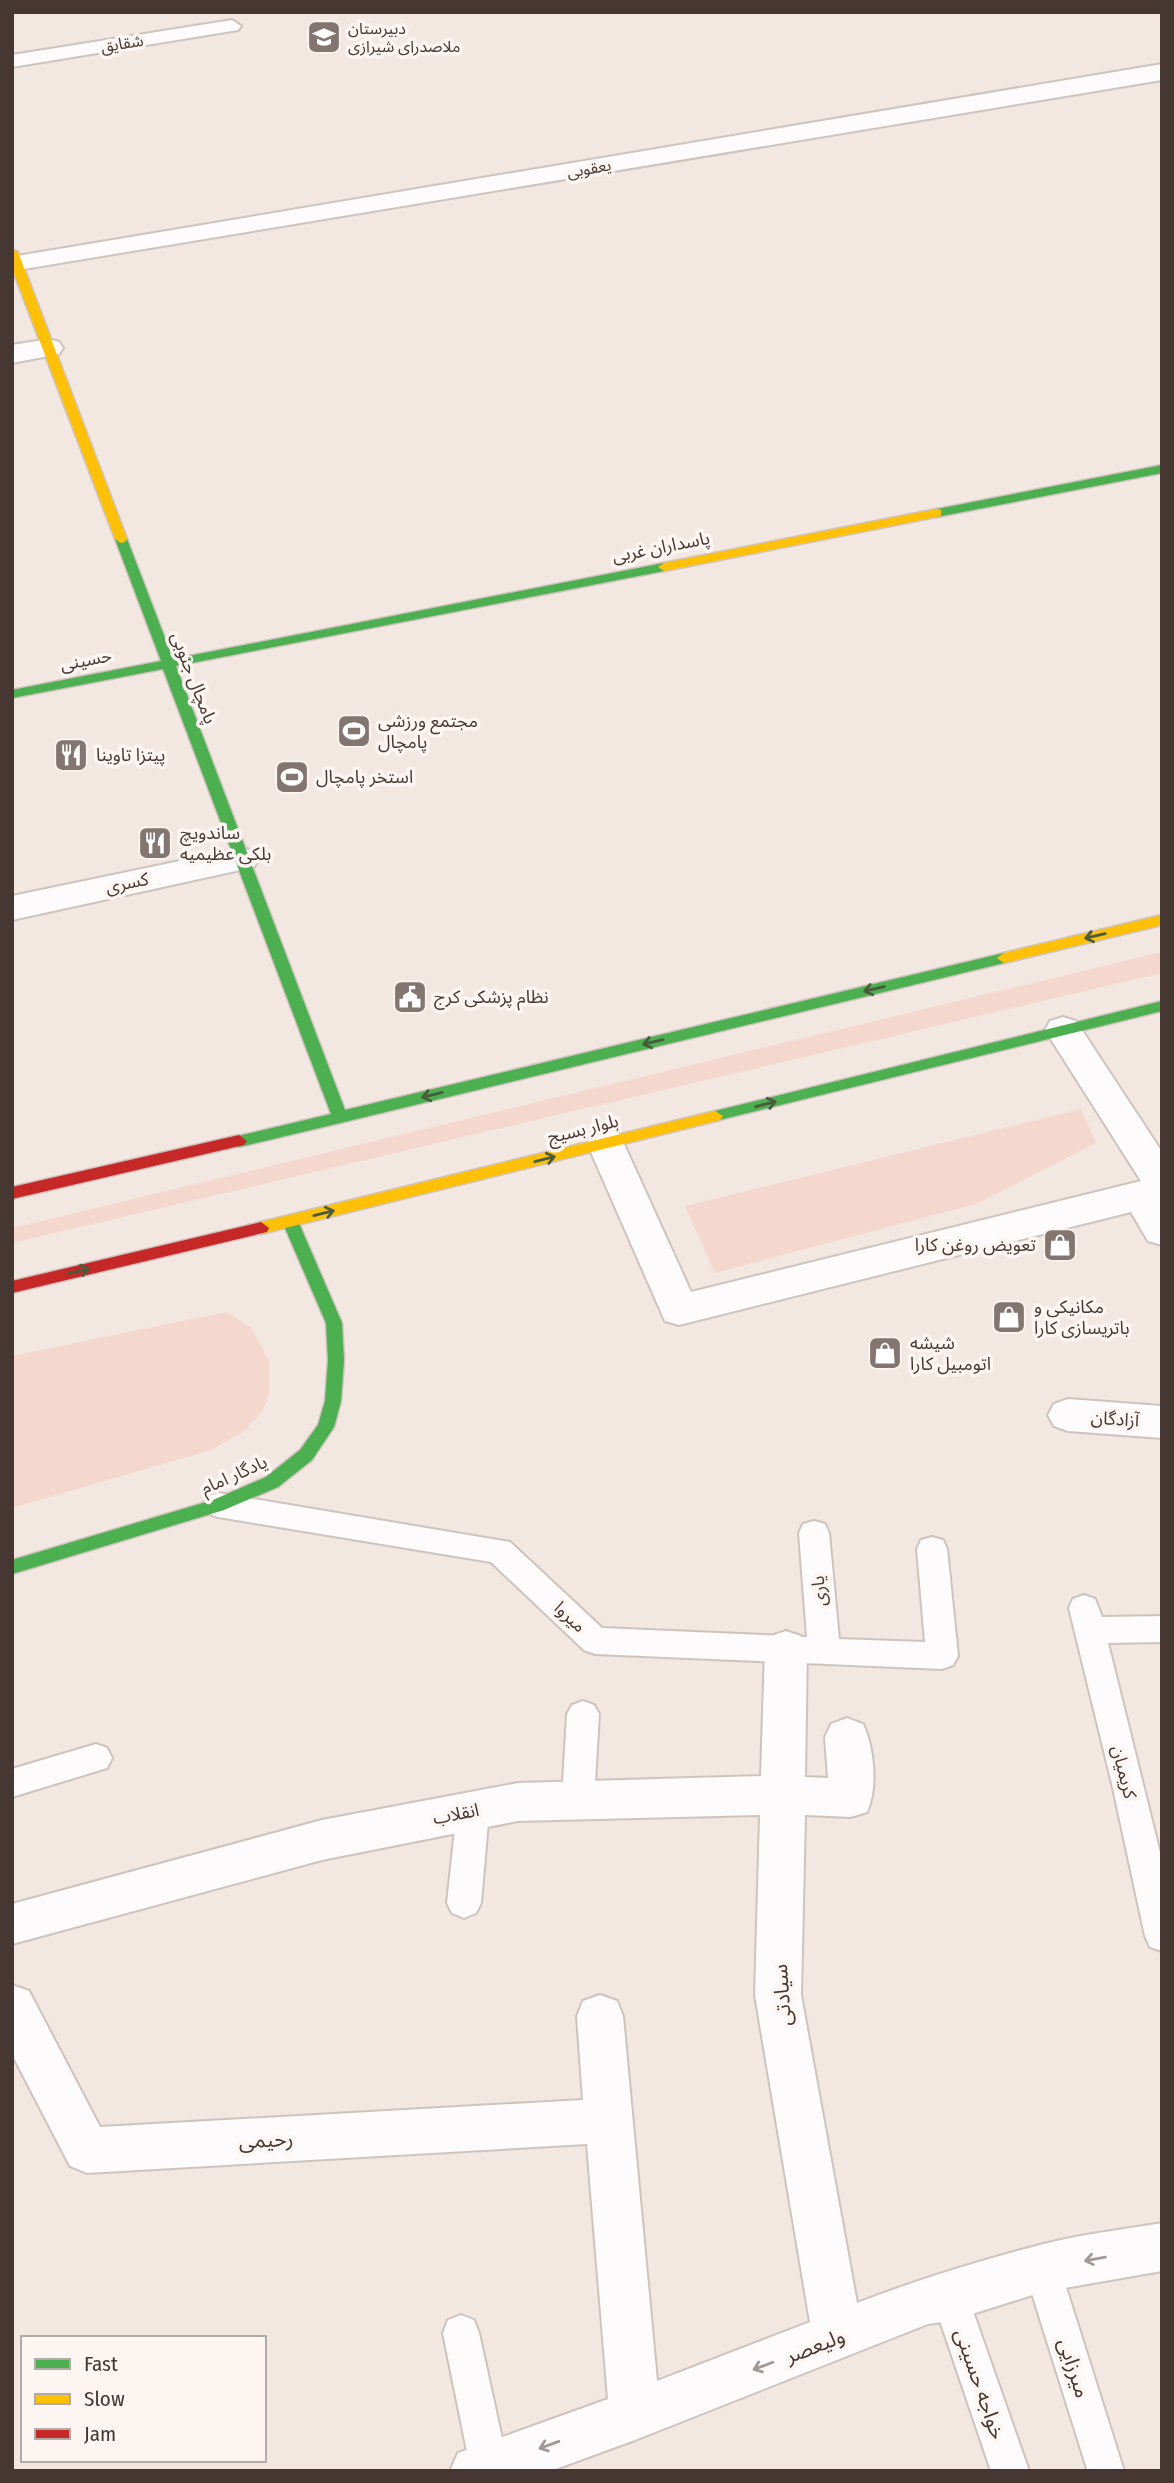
<svg xmlns="http://www.w3.org/2000/svg" width="1174" height="2483" viewBox="0 0 1174 2483" font-family="'Fira Sans Condensed','Noto Sans Arabic',sans-serif">
<style>
.green{fill:#f5d8cd}
.lines{fill:none;stroke-linecap:round;stroke-linejoin:round}
.lane-casing{stroke:#cfc3be;stroke-width:4}
.street-casing{stroke:#cfc3be;stroke-width:4}
.fast-casing{stroke:#cfc3be;stroke-width:3}
.slow-casing{stroke:#cfc3be;stroke-width:3}
.jam-casing{stroke:#cfc3be;stroke-width:3}
.lane{fill:#fdfbfb;fill-rule:evenodd}
.street{fill:#fdfbfb;fill-rule:evenodd}
.fast{fill:#4caf50;fill-rule:evenodd}
.slow{fill:#ffc107;fill-rule:evenodd}
.jam{fill:#c62828;fill-rule:evenodd}
.oneway{stroke:#485b3b}
.oneway2{stroke:#a29996}
.labels{text-anchor:middle;stroke-width:7;stroke-linejoin:round;paint-order:stroke}
.far-poi-label{font-size:16px;fill:#463732;stroke:#fcf5f2;text-anchor:start}
.far-street-label{font-size:16px;fill:#463732;stroke:#fcf5f2}
.street-label{font-size:18px;fill:#463732;stroke:#fcf5f2}
.poi-label{font-size:18px;fill:#463732;stroke:#fcf5f2;text-anchor:start}
.near-street-label{font-size:21px;fill:#463732;stroke:#fcf5f2}
</style>
<rect width="100%" height="100%" fill="#f3e7e2"/>
<path class="green" d="M1162 952V973L12 1243V1228Z
M1081 1109 1096 1143 976 1204 715 1273 685 1206Z
M226 1312 251 1327 269 1361V1394L263 1410 243 1432 211 1450 12 1508V1356Z"/>
<g class="lines">
<g class="lane-casing">
<path id="lane" d="M232 20 241 26 238 30 12 67V55Z
M218 1493 510 1542 602 1628 807 1637 799 1533 803 1524 814 1521 825 1524 829 1533 839 1639 925 1642 917 1549 921 1540 932 1537 943 1540 947 1549 958 1656 953 1665 942 1669 595 1654 584 1650 491 1562 218 1517 207 1513 203 1505 207 1497Z
M1084 1595 1095 1599 1102 1617 1162 1616V1642L1108 1643 1162 1861V1951L1150 1947 1145 1936 1113 1788 1069 1608 1073 1599Z
M583 1701 594 1705 599 1714 594 1800 589 1810 578 1814 567 1810 562 1800 567 1714 572 1705Z
M96 1744 107 1748 112 1758 107 1768 12 1797V1769Z
M473 1797 484 1801 489 1811 481 1903 476 1913 464 1918 452 1913 447 1903 457 1811 462 1801Z
M1042 2251 1055 2256 1060 2268 1124 2471 1087 2469 1024 2268 1029 2256Z
M950 2279 963 2285 968 2297 1029 2471H991L932 2297 937 2285Z
M461 2315 474 2320 479 2333 508 2466 506 2471H472L470 2466 443 2333 448 2320Z"/>
</g>
<g class="street-casing">
<path id="street" d="M1162 64V80L12 271V257L17 256Z
M49 339 59 342 63 348 59 354 12 363V345Z
M242 848 254 851 259 859 254 867 12 920V896Z
M1063 1017 1076 1021 1162 1152V1245L1148 1241 1131 1212 679 1325 665 1321 587 1143 593 1133 606 1129 619 1133 691 1292 1141 1181 1045 1030 1050 1021Z
M1068 1399 1162 1406V1438L1068 1431 1054 1426 1048 1415 1054 1404Z
M786 1631 801 1636 807 1649 805 1777 828 1778 825 1737 831 1724 847 1718 863 1724C874 1747 878 1788 867 1812L851 1817 805 1815 801 1995 857 2303C917 2280 978 2261 1040 2245 1080 2234 1122 2230 1162 2223V2271L1042 2292 950 2321 928 2324 635 2440 550 2471H450L458 2453 608 2399 587 2144 87 2173 70 2166 12 2054V1985L29 1991 100 2127 583 2100 577 2016 583 2001 600 1995 617 2001 623 2016 657 2381 810 2322 755 1995 760 1815 518 1821 322 1860 12 1944V1904L322 1820 518 1783 761 1776 765 1649 771 1636Z"/>
</g>
<g class="fast-casing">
<path id="fast" d="M1162 465V473L937 517 931 513 937 509Z
M121 535 127 539 173 659 664 563 670 567 664 571 176 666 345 1110 1004 953 1011 958 1004 963 340 1123 239 1147 234 1145 231 1141 234 1137 331 1114 163 669 12 698V690L161 661 115 539Z
M1162 1001V1011L715 1121 707 1116 715 1111Z
M290 1215 298 1221 342 1323 344 1360 341 1401 334 1427 312 1460 278 1487 224 1510 12 1574V1560L213 1500 266 1477 300 1450 318 1425 325 1401 328 1360 326 1323 282 1221Z"/>
</g>
<g class="slow-casing">
<path id="slow" d="M12 249 18 252 127 539 125 542 121 543 115 539 12 268Z
M937 509 941 510V516L664 571 658 567 664 563Z
M1162 915V925L1004 963 997 958 1004 953Z
M715 1111 723 1116 720 1120 261 1234 253 1228 261 1222Z"/>
</g>
<g class="jam-casing">
<path id="jam" d="M239 1135 247 1141 244 1145 12 1199V1187Z
M261 1222 269 1228 267 1232 12 1293V1281Z"/>
</g>
<use href="#lane" class="lane"/>
<use href="#street" class="street"/>
<use href="#fast" class="fast"/>
<use href="#slow" class="slow"/>
<use href="#jam" class="jam"/>
</g>
<defs><path id="oneway-shaft" d="M-6 0H5M1.5-3L5.5 0L1.5 3" fill="none" stroke-width="1.6" stroke-linecap="round" stroke-linejoin="round" transform="scale(1.75)"/></defs>
<g class="oneway">
<use href="#oneway-shaft" transform="translate(1095 936) rotate(167)"/>
<use href="#oneway-shaft" transform="translate(874 989) rotate(167)"/>
<use href="#oneway-shaft" transform="translate(653 1042) rotate(167)"/>
<use href="#oneway-shaft" transform="translate(432 1095) rotate(166)"/>
<use href="#oneway-shaft" transform="translate(766 1104) rotate(-14)"/>
<use href="#oneway-shaft" transform="translate(545 1159) rotate(-14)"/>
<use href="#oneway-shaft" transform="translate(324 1213) rotate(-14)"/>
<use href="#oneway-shaft" transform="translate(79 1271) rotate(-13)"/>
</g>
<g class="oneway2">
<use href="#oneway-shaft" transform="translate(1095 2259) rotate(170)"/>
<use href="#oneway-shaft" transform="translate(763 2366) rotate(159)"/>
<use href="#oneway-shaft" transform="translate(549 2445) rotate(160)"/>
</g>
<defs>
<g id="school-square" transform="scale(1.75)"><rect x="-9" y="-9" width="18" height="18" rx="4" fill="#837570" stroke="#fcf5f2"/><path d="M0-5L7-2L0 1L-7-2ZM-4 1L0 2.5L4 1V4Q0 6-4 4Z" fill="#fff"/></g>
<g id="stadium-square" transform="scale(1.75)"><rect x="-9" y="-9" width="18" height="18" rx="4" fill="#837570" stroke="#fcf5f2"/><path d="M0-5a6.5 5 0 1 0 0 10a6.5 5 0 1 0 0-10ZM-3.5-1.8h7v3.6h-7Z" fill="#fff"/></g>
<g id="restaurant-square" transform="scale(1.75)"><rect x="-9" y="-9" width="18" height="18" rx="4" fill="#837570" stroke="#fcf5f2"/><path d="M-5-6h1v4h1v-4h1v4h1v-4h1v5L-1.5 .5V6h-2V.5L-5-1ZM5-6V6H3V1.5H1.5Q1.5-4 5-6Z" fill="#fff"/></g>
<g id="civic-square" transform="scale(1.75)"><rect x="-9" y="-9" width="18" height="18" rx="4" fill="#837570" stroke="#fcf5f2"/><path d="M-.6-6.5H3V-4.5H.6V-3L4-1V1h2V6H-6V1h2V-1L-.6-3ZM-1.2 2.5V6h2.4V2.5Z" fill="#fff"/></g>
<g id="shop-square" transform="scale(1.75)"><rect x="-9" y="-9" width="18" height="18" rx="4" fill="#837570" stroke="#fcf5f2"/><path d="M-5-2.5h2.3a2.7 3.5 0 0 1 5.4 0H5L5.5 6h-11ZM-1.5-2.5h3a1.5 2.3 0 0 0-3 0Z" fill="#fff"/></g>
</defs>
<g fill-rule="evenodd">
<use href="#school-square" x="324" y="37"/>
<use href="#stadium-square" x="354" y="731"/>
<use href="#restaurant-square" x="71" y="755"/>
<use href="#stadium-square" x="292" y="777"/>
<use href="#restaurant-square" x="155" y="843"/>
<use href="#civic-square" x="410" y="997"/>
<use href="#shop-square" x="1060" y="1245"/>
<use href="#shop-square" x="1009" y="1317"/>
<use href="#shop-square" x="885" y="1353"/>
</g>
<g class="labels">
<g class="far-poi-label">
<text x="348" y="34">دبیرستان<tspan x="348" dy="18">ملاصدرای شیرازی</tspan></text>
</g>
<g class="far-street-label">
<text transform="translate(122 43) rotate(-9)" y="6">شقایق</text>
<text transform="translate(589 168) rotate(-10)" y="6">یعقوبی</text>
</g>
<g class="street-label">
<text transform="translate(661 547) rotate(-11)" y="6">پاسداران غربی</text>
<text transform="translate(86 660) rotate(-11)" y="6">حسینی</text>
<text transform="translate(194 678) rotate(69)" y="6">پامچال جنوبی</text>
<text transform="translate(127 883) rotate(-12)" y="6">کسری</text>
<text transform="translate(583 1129) rotate(-14)" y="6">بلوار بسیج</text>
<text transform="translate(1115 1419) rotate(4)" y="6">آزادگان</text>
<text transform="translate(234 1475) rotate(-24)" y="6">یادگار امام</text>
<text transform="translate(819 1591) rotate(-95)" y="6">یاری</text>
<text transform="translate(570 1617) rotate(43)" y="6">میروا</text>
<text transform="translate(1124 1772) rotate(76)" y="6">کریمیان</text>
<text transform="translate(456 1814) rotate(-11)" y="6">انقلاب</text>
</g>
<g class="poi-label">
<text x="378" y="727">مجتمع ورزشی<tspan x="378" dy="21">پامچال</tspan></text>
<text x="96" y="761">پیتزا تاوینا</text>
<text x="316" y="783">استخر پامچال</text>
<text x="180" y="839">ساندویچ<tspan x="180" dy="21">بلکی عظیمیه</tspan></text>
<text x="434" y="1003">نظام پزشکی کرج</text>
<text x="1036" y="1251" text-anchor="end">تعویض روغن کارا</text>
<text x="1034" y="1313">مکانیکی و<tspan x="1034" dy="21">باتریسازی کارا</tspan></text>
<text x="910" y="1349">شیشه<tspan x="910" dy="21">اتومبیل کارا</tspan></text>
</g>
<g class="near-street-label">
<text transform="translate(782 1995) rotate(-94)" y="7">سیادتی</text>
<text transform="translate(266 2140) rotate(-3)" y="7">رحیمی</text>
<text transform="translate(815 2346) rotate(-21)" y="7">ولیعصر</text>
<text transform="translate(1074 2368) rotate(72)" y="7">میرزایی</text>
<text transform="translate(980 2384) rotate(71)" y="7">خواجه حسینی</text>
</g>
</g>
<rect width="1174" height="2483" fill="none" stroke="#463732" stroke-width="28"/>
<rect x="21" y="2336" width="245" height="126" fill="#fcf5f2" stroke="#b3a9a5" stroke-width="2"/>
<rect x="35" y="2359" width="35" height="10" fill="#4caf50" stroke="#b3a9a5" stroke-width="2"/>
<text x="84" y="2371" font-size="21" fill="#463732">Fast</text>
<rect x="35" y="2394" width="35" height="10" fill="#ffc107" stroke="#b3a9a5" stroke-width="2"/>
<text x="84" y="2406" font-size="21" fill="#463732">Slow</text>
<rect x="35" y="2429" width="35" height="10" fill="#c62828" stroke="#b3a9a5" stroke-width="2"/>
<text x="84" y="2441" font-size="21" fill="#463732">Jam</text>
</svg>
